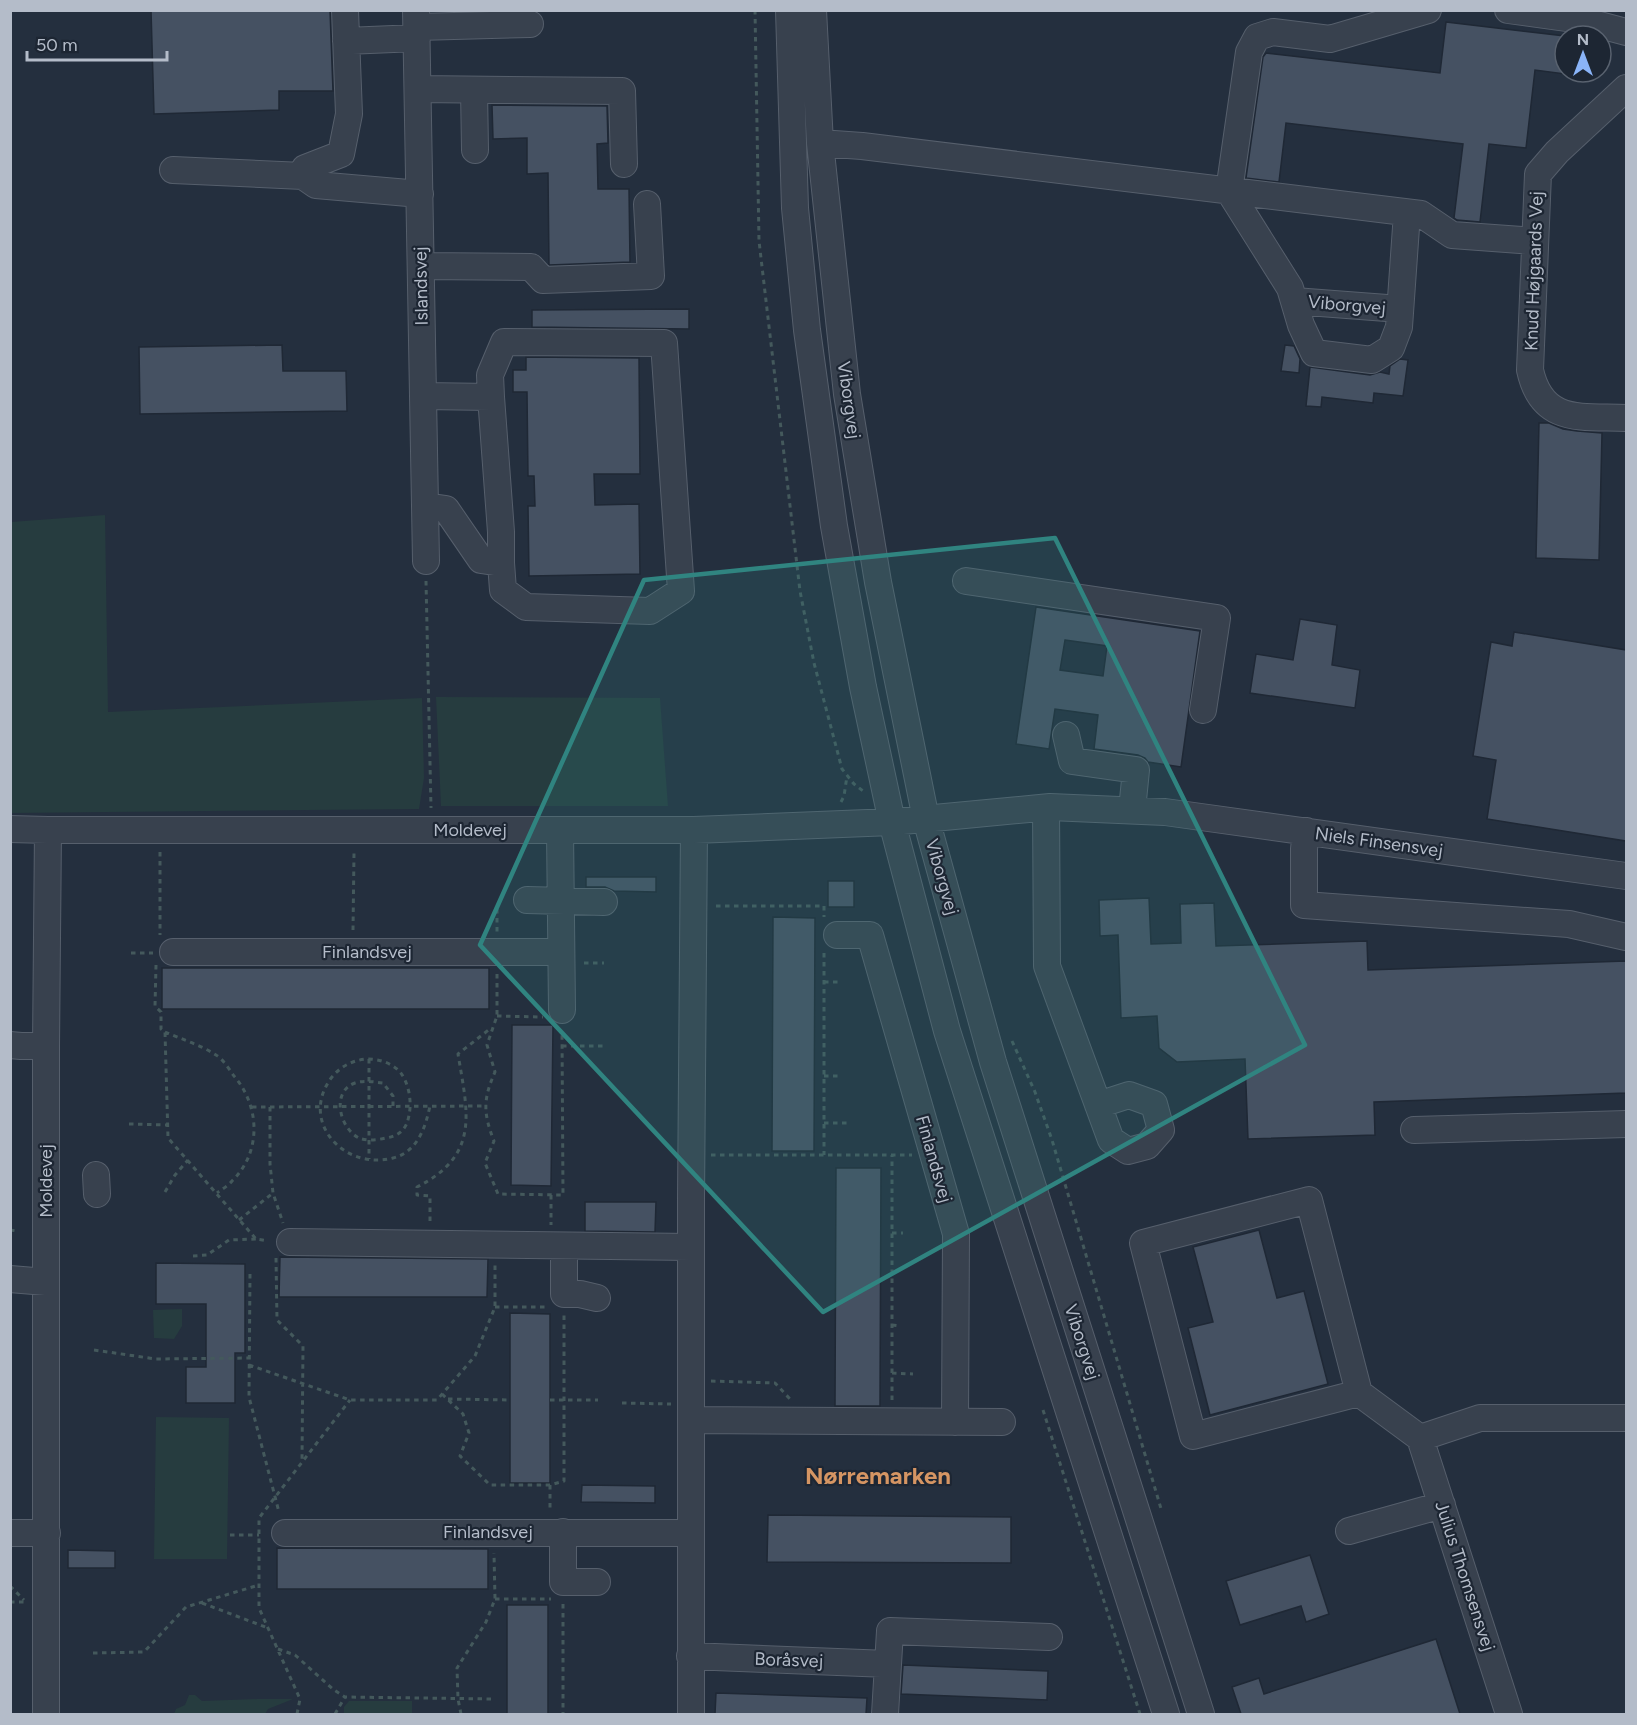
<svg xmlns="http://www.w3.org/2000/svg" width="1637" height="1725" viewBox="0 0 1637 1725" font-family="Figtree,sans-serif">
<style>
.green{fill:#263c3f}
.building{fill:#455162;stroke:#1f2835;stroke-width:1.5;fill-rule:evenodd}
.lines{fill:none;stroke-linecap:round;stroke-linejoin:round}
.minor-casing{stroke:#565f6c;stroke-width:28}
.path{stroke:#44595c;stroke-width:3;stroke-dasharray:4.5 4.5;stroke-linecap:butt}
.minor{stroke:#38414e;stroke-width:26}
.marked{fill:#308480;fill-opacity:0.2;stroke:#308480;stroke-width:4.5;stroke-linejoin:round}
.labels{text-anchor:middle;stroke-width:4.5;stroke-linejoin:round;paint-order:stroke}
.street-label{font-size:18px;fill:#b4bcc9;stroke:#1d2633}
.district-label{font-size:24px;font-weight:bold;fill:#d59563;stroke:#1d2633}
</style>
<rect width="100%" height="100%" fill="#242f3e"/>
<path class="green" d="M105 515 108 712 422 698 424 778 419 809 11 813V522Z
M436 697 660 698 668 806H441Z
M182 1309V1326L174 1339 154 1338 153 1310Z
M156 1417 229 1418 227 1559H154Z
M189 1695H195L202 1701 258 1699H293L268 1709 265 1714H174L176 1709 185 1705Z
M349 1701H412V1714H344V1707Z"/>
<path class="building" d="M151 10H330L333 91H279V110L154 114Z
M1446 22 1565 36V74L1535 70 1526 148 1489 144 1480 222 1457 220 1454 218 1463 144 1286 123 1279 182 1246 178 1263 57 1266 53 1440 73Z
M492 105 607 106 608 143 597 144 598 189H629L630 262 549 265 548 173 527 174V138L493 139Z
M689 309V329L532 327V310Z
M282 345 283 371H346L347 411 140 414 139 347Z
M1285 345 1294 346 1300 359 1299 373 1281 371Z
M526 357 639 358 640 474H594L595 505 639 504 640 574 529 576 528 506H535L534 476H528L527 392H513V370H526Z
M1400 359 1408 360 1403 396 1374 393 1373 403 1322 397 1321 407 1306 406 1310 367 1370 375 1380 372 1389 374 1390 366Z
M1539 423H1549L1563 429 1577 431 1602 433 1599 560 1536 558Z
M1036 607 1200 631 1181 767 1148 762 1145 758 1138 755 1094 749 1098 715 1055 709 1049 749 1016 744ZM1065 640 1107 646 1103 676 1060 670Z
M1300 619 1337 625 1332 665 1360 670 1355 708 1250 693 1256 654 1293 660Z
M1514 632 1626 650V841L1487 819 1496 760 1473 756 1491 642 1512 646Z
M586 877H656V892L614 891 605 887H586Z
M828 881H854V907H828Z
M1149 898 1151 944 1181 943 1180 904 1214 903 1216 946 1367 941 1368 970 1626 961V1093L1374 1102 1375 1135 1248 1139 1245 1059 1177 1062 1159 1048 1157 1016 1121 1018 1118 935 1100 936 1099 900Z
M773 917 815 918 814 1151H772Z
M162 968H489V1009H162Z
M512 1025H553L551 1186 511 1185Z
M836 1168H881L880 1406H835Z
M585 1202H656L655 1232 585 1231Z
M1259 1230 1277 1298 1304 1291 1328 1384 1210 1415 1188 1328 1213 1322 1193 1247Z
M280 1257 488 1259 487 1297H279Z
M156 1263 245 1264V1353H235V1403H186V1367H206V1304H156Z
M510 1313 550 1314V1483H510Z
M582 1485 655 1486V1503L581 1502Z
M768 1515 1011 1517V1563L767 1562Z
M277 1548 488 1549V1589H277Z
M68 1550 115 1551V1568H68Z
M1310 1555 1329 1614 1306 1622 1301 1606 1240 1625 1226 1581Z
M507 1605H548V1714H507Z
M1436 1639 1460 1714H1241L1232 1687 1259 1678 1264 1694Z
M903 1665 1048 1671 1047 1700 901 1694Z
M716 1693 867 1698 866 1714H715Z"/>
<g class="lines">
<g class="minor-casing">
<path id="minor" d="M416 10 426 561
M789 10 795 208 807 330 834 526 863 687 892 822 947 1031 1166 1714
M813 10 820 143 847 394 878 582 926 819 993 1062 1201 1714
M1508 10 1581 20 1626 32
M417 27 530 24
M346 41 417 38
M1626 88 1557 152 1538 174 1530 370C1542 425 1582 416 1626 418
M418 89 622 91 624 164
M474 90 475 150
M820 143 862 146 1421 214 1452 235 1535 241
M173 170 303 176 305 168 341 154 349 114 345 10
M303 176 316 185 420 194
M1407 213 1399 327 1391 348 1372 360 1314 353 1301 325 1290 288 1229 191 1249 52 1257 37 1273 32 1330 39 1428 10
M421 266 531 267 543 280 651 276 647 204
M1294 301 1400 309
M424 396 491 397 490 375 504 342 664 343 681 591 650 611 526 607 503 590 501 563 481 560 446 509 425 506
M491 397 501 532V563
M966 581 1217 618 1203 710
M1066 735 1072 761 1136 770 1132 810
M1046 808 1047 966 1111 1140 1128 1151 1147 1146 1161 1130 1154 1104 1129 1095 1098 1105
M10 829 48 830H694L892 822 1050 807 1165 812 1626 876
M560 831 562 1010
M1306 831 1304 849V905L1569 924 1626 937
M527 900 604 902
M837 935H870L956 1234 955 1422
M173 952H561
M10 1045 21 1046H46
M1414 1130 1626 1124
M96 1175 97 1194
M290 1242 691 1247
M564 1246V1294H580L597 1298
M10 1279 46 1282
M1359 1393 1193 1436 1143 1243 1309 1200 1359 1393 1420 1438
M692 1420 1002 1422
M1420 1438 1509 1714
M1420 1438 1480 1418H1626
M1349 1531 1442 1505
M563 1532V1582H597
M10 1533H47
M285 1533H691
M690 1656 888 1664
M46 1714V1046L48 830
M691 1714V1200L694 830
M885 1714 890 1631 1049 1637"/>
</g>
<path class="path" d="M755 10 759 241 800 591 814 663 842 769 854 784 863 791
M426 581 431 808
M841 802 844 796 847 776
M160 852V935
M716 906H824V917
M497 909V932
M353 930 354 853
M131 953H153
M824 953V1155
M584 963H604
M156 965 155 1006 161 1012V1029L165 1032 168 1138 256 1239 268 1241
M497 974V1016L487 1045 495 1072C483 1099 483 1113 494 1141L485 1163 498 1194 563 1195 562 1031
M824 982H838
M497 1016 543 1017
M165 1032C181 1039 201 1045 216 1055 223 1059 229 1069 234 1076 260 1106 262 1152 232 1181 228 1186 222 1189 217 1193
M1012 1041 1035 1092 1052 1140 1162 1512
M562 1046H603
M369 1059V1159
M824 1076H842
M393 1106V1096L383 1083C374 1082 364 1080 355 1083 331 1091 339 1128 359 1138 365 1141 378 1140 386 1138 399 1136 407 1129 409 1115 412 1102 409 1083 400 1072 392 1063 379 1059 367 1059 353 1060 341 1066 332 1077 298 1121 344 1171 393 1158 417 1152 425 1129 430 1106
M252 1107 486 1106
M270 1107V1164L273 1193 283 1223
M824 1123H851
M129 1124 168 1125
M711 1155H912
M165 1192 175 1175 188 1160
M551 1195V1225
M239 1220 273 1193
M430 1221V1196L417 1195V1187C480 1155 468 1114 458 1054L491 1028
M10 1230 17 1231
M892 1233H903
M193 1256 207 1255 229 1240 256 1239
M276 1258 277 1320 303 1346 302 1460
M250 1274 249 1397 279 1512
M495 1307H547
M892 1325 900 1326
M94 1350 156 1359 249 1358
M249 1365 350 1400H437L475 1356 495 1307V1265
M892 1373 913 1374
M711 1381 775 1383 790 1399
M442 1394 463 1414 469 1433 460 1456 490 1485H550L564 1481V1315
M448 1399 510 1400
M550 1400H598
M892 1400V1155
M622 1403 671 1404
M1043 1410 1140 1714
M550 1485V1511
M230 1535H259
M10 1586 24 1600
M495 1599H551
M10 1602H24
M202 1603 268 1628
M563 1604V1714
M278 1649 295 1655 334 1690 345 1697 495 1699
M93 1653 144 1652 186 1607 259 1585
M297 1714 300 1699 259 1608V1518L350 1400
M335 1714 345 1697
M461 1714 458 1699 457 1668 486 1622 495 1599 494 1553"/>
<use href="#minor" class="minor"/>
</g>
<path class="marked" d="M1055 538 1305 1045 823 1312 480 945 644 580Z"/>
<g class="labels">
<g class="street-label">
<text transform="translate(1534 271) rotate(-88)" y="6">Knud Højgaards Vej</text>
<text transform="translate(421 286) rotate(-91)" y="6">Islandsvej</text>
<text transform="translate(1347 305) rotate(5)" y="6">Viborgvej</text>
<text transform="translate(849 400) rotate(82)" y="6">Viborgvej</text>
<text x="470" y="836">Moldevej</text>
<text transform="translate(1379 842) rotate(8)" y="6">Niels Finsensvej</text>
<text transform="translate(942 877) rotate(74)" y="6">Viborgvej</text>
<text x="367" y="958">Finlandsvej</text>
<text transform="translate(934 1159) rotate(74)" y="6">Finlandsvej</text>
<text transform="translate(46 1181) rotate(-90)" y="6">Moldevej</text>
<text transform="translate(1082 1342) rotate(72)" y="6">Viborgvej</text>
<text x="488" y="1538">Finlandsvej</text>
<text transform="translate(1465 1576) rotate(72)" y="6">Julius Thomsensvej</text>
<text transform="translate(789 1660) rotate(2)" y="6">Boråsvej</text>
</g>
<g class="district-label">
<text x="878" y="1484">Nørremarken</text>
</g>
</g>
<rect width="1637" height="1725" fill="none" stroke="#b4bcc9" stroke-width="24"/>
<g transform="translate(1583 54)"><circle r="28" fill="#1d2633" stroke="#59626f" stroke-width="1.5"/>
<path d="M0-4.5L10 22L0 15L-10 22Z" fill="#8ab4f8"/>
<text y="-9" font-size="16" font-weight="bold" text-anchor="middle" fill="#b4bcc9">N</text>
</g>
<path d="M27 51v9h140v-9" fill="none" stroke="#b4bcc9" stroke-width="3"/>
<text x="36" y="51" font-size="18" fill="#b4bcc9" stroke="#1d2633" stroke-width="4.5" paint-order="stroke">50 m</text>
</svg>
